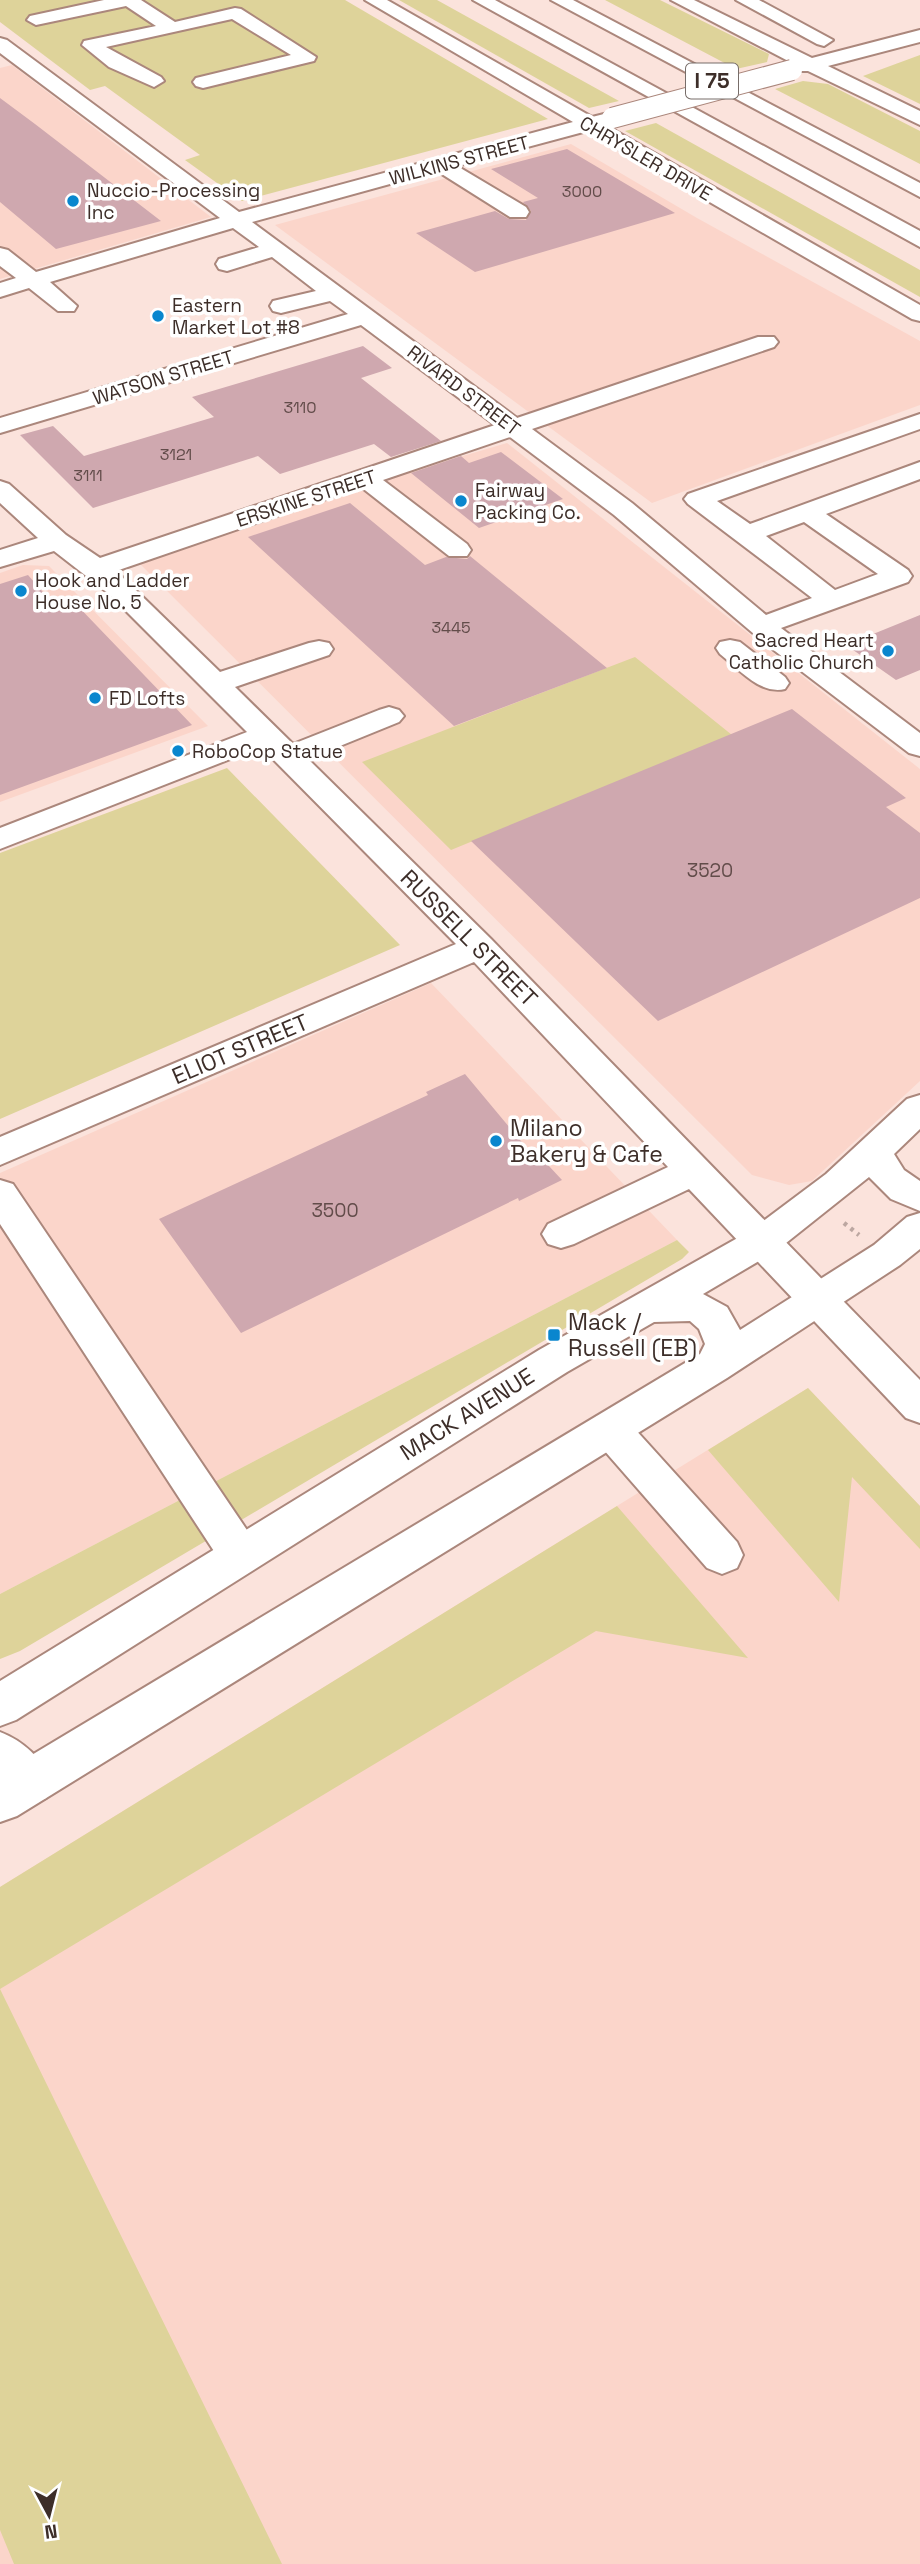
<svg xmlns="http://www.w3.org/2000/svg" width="920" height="2564" viewBox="0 0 920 2564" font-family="'Space Grotesk',sans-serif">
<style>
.built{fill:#fbd5ca}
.green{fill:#ded39a}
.building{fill:#cfa8af}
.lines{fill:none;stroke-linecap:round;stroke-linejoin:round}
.minor-casing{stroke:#ab877c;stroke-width:4}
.major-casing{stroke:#ab877c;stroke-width:4}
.highway-casing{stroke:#ab877c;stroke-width:4}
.path{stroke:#bca7a1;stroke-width:4.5;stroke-dasharray:3.5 5;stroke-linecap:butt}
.minor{fill:#fff;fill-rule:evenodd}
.major{fill:#fff;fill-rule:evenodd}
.highway{fill:#fff;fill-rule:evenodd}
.minor-bridge-casing{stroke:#ab877c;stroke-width:22;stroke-linecap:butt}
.minor-bridge{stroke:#fff;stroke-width:20}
.poi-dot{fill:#0986ce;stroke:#fff;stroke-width:2.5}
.labels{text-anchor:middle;stroke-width:7;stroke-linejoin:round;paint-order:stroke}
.far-number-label{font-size:16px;fill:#624c4a}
.far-street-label{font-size:19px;fill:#3d2e29;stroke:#fff}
.far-poi-label{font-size:19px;fill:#3d2e29;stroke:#fff;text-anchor:start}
.number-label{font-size:19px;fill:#624c4a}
.shield{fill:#fff;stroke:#776d69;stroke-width:2}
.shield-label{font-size:21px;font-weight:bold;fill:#3d2e29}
.street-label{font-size:23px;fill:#3d2e29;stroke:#fff}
.poi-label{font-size:23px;fill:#3d2e29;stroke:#fff;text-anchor:start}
</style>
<rect width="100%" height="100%" fill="#fbe3dc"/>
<path class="built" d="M12 65 211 217 0 279V68Z
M571 144 697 218 920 341V405L652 503 275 225Z
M507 443 920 769V1081L812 1181 789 1185 752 1175 136 560 344 491Z
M23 565 49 566 208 726 0 802V573Z
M431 983 677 1240 0 1594V1173Z
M808 1388 920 1506V2564H0V1887Z"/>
<path class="green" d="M0 0H345L548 119 242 201 185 160 200 155 105 86 90 90 0 22Z
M399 0H437L619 101 589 108Z
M605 0H660L769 54 767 62 736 69Z
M920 55V104L863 76Z
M803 81 828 84 920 131V164L775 89Z
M656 123 920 270V297L625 131Z
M635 657 732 735 451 850 362 762Z
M227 768 400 945 0 1119V853Z
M677 1240 689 1252 682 1259 20 1651 0 1659V1594Z
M808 1388 920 1506V1549L852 1477 839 1602 708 1450Z
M617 1506 748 1658 596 1631 0 1989 282 2564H14L0 2530V1887Z"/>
<path class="building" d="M0 98 35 124 161 221 56 249 0 202Z
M567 149 675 213 475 272 416 233 495 211 509 219 526 220 531 211 523 202 538 198 491 169Z
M363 346 392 368 361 378 441 441 391 457 374 444 280 474 258 456 93 508 20 435 53 426 84 456 214 417 192 397Z
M501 452 563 499 479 528 411 473 461 456 469 463Z
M350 503 425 565 446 557 467 559 470 556 607 668 454 726 248 537Z
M28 575 49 599 73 601 192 725 0 795V584Z
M920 615V670L896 680 846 645Z
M792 709 906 798 886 807 920 833V898L658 1021 471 841Z
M465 1074 530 1152 534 1150 562 1180 519 1201 518 1198 241 1333 159 1219 428 1095 426 1092Z"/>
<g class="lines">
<g class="minor-casing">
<path id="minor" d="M104 0H141L175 22 235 8 241 9 316 57 314 61 203 88 196 86 193 82 196 78 291 55 232 19 106 47 161 77 164 81 154 87 109 67 82 45 84 41 156 26 126 6 36 25 27 20 30 16Z
M365 0H387L592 117 612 112 619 114 622 118 619 122 607 126 920 305V321L912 319 587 131 457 166 526 207 529 212 526 217H510L437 171 252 222 517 418 758 337H774L778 342 774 347 532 429 632 503 766 615 812 598 688 504 684 499 688 494 920 414V429L717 501 750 524 920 462V479L826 514 908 570 912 576 908 582 781 628 920 733V756L909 753 767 645 614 515 510 437 383 480 467 544 471 550 467 556H449L361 487 116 571 220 672 309 643 319 641 329 643 333 649 329 655 235 687 293 744 379 710 389 707 399 710 404 716 399 722 308 759 491 939 920 1380V1423L906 1418 689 1189 574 1244 561 1248 548 1244 542 1234 548 1224 668 1167 474 962 0 1165V1137L456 944 261 747 0 849V828L247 732 108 593 54 551 0 567V550L38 538 0 503V481L9 484 66 535 100 558 495 425 361 325 0 433V418L348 314 330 301 281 313 273 311 270 306 273 301 316 291 272 257 227 271 219 269 216 264 219 259 259 247 233 228 50 282 77 306 74 311H58L29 288 0 297V283L16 278 0 266V248L8 250 36 272 220 218 0 53V38L7 40 239 212 573 122ZM804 522 878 574 835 590 766 536Z
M671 0H694L812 58 920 30V42L828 66 920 111V125L808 71H794L792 67 794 64Z
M736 0H759L833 40 824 46 817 44Z
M730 640 740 642 785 677 789 683 785 689C760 695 739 669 720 654L716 648 720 642Z
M0 1180 13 1184 255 1542 261 1555 255 1568 240 1574 225 1568 0 1224Z
M610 1412 624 1417 737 1542 743 1555 737 1568 722 1574 707 1568 596 1441 590 1429 596 1417Z
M0 1732C24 1741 43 1760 53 1783L46 1798 30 1805 14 1798 0 1785Z"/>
</g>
<g class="major-casing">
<path id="major" d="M920 1095V1129L894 1154 904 1170 920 1181V1211L891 1199 869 1177 776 1251 703 1294 727 1307 740 1330 874 1245 907 1217 920 1213V1249L900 1265 727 1378 17 1816 0 1822V1774L700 1354 705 1344 699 1329 690 1321 654 1322 567 1372 16 1720 0 1726V1681L539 1350 750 1231 826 1174 907 1099Z"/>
</g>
<g class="highway-casing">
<path id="highway" d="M473 0H495L920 231V247Z
M551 0H573L920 183V197Z"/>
</g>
<path class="path" d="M844 1223 859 1235"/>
<use href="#minor" class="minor"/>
<use href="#major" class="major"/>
<use href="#highway" class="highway"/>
<g class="minor-bridge-casing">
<path id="minor-bridge" d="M612 118 792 70"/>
</g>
<use href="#minor-bridge" class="minor-bridge"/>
</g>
<g class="poi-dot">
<circle cx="73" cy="201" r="7"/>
<circle cx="158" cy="316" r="7"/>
<circle cx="461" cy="501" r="7"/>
<circle cx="21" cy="591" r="7"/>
<circle cx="888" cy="651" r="7"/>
<circle cx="95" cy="698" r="7"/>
<circle cx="178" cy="751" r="7"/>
<circle cx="496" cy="1141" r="7"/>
<rect x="547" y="1328" width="14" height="14" rx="3.5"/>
</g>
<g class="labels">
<g class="far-number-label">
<text x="582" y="197">3000</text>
<text x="300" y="413">3110</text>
<text x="176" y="460">3121</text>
<text x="88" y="481">3111</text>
<text x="451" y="633">3445</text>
</g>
<g class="far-street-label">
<text transform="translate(646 158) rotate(30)" y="7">CHRYSLER DRIVE</text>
<text transform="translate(459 160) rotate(-15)" y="7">WILKINS STREET</text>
<text transform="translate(163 377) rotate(-17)" y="7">WATSON STREET</text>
<text transform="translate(464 390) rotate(37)" y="7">RIVARD STREET</text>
<text transform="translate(306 498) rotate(-18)" y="7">ERSKINE STREET</text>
</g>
<g class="far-poi-label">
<text x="87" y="197">Nuccio-Processing<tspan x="87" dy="22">Inc</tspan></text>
<text x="172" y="312">Eastern<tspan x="172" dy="22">Market Lot #8</tspan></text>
<text x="475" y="497">Fairway<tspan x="475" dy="22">Packing Co.</tspan></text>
<text x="35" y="587">Hook and Ladder<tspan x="35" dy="22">House No. 5</tspan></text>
<text x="874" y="647" text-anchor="end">Sacred Heart<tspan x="874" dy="22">Catholic Church</tspan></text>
<text x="109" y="705">FD Lofts</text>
<text x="192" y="758">RoboCop Statue</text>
</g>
<g class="number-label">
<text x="710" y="877">3520</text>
<text x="335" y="1217">3500</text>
</g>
<rect class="shield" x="686" y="63.5" width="52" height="35" rx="5"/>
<g class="shield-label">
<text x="712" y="88">I 75</text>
</g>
<g class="street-label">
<text transform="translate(469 938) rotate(45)" y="8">RUSSELL STREET</text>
<text transform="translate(240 1049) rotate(-23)" y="8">ELIOT STREET</text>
<text transform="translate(467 1414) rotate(-32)" y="8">MACK AVENUE</text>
</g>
<g class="poi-label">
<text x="510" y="1136">Milano<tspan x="510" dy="26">Bakery &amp; Cafe</tspan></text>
<text x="568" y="1330">Mack /<tspan x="568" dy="26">Russell (EB)</tspan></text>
</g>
</g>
<g transform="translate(49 2515) rotate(173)" stroke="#ffffff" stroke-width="5" paint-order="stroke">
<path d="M0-5L12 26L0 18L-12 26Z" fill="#3d2e29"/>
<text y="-10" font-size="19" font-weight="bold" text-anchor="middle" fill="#3d2e29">N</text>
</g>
</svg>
